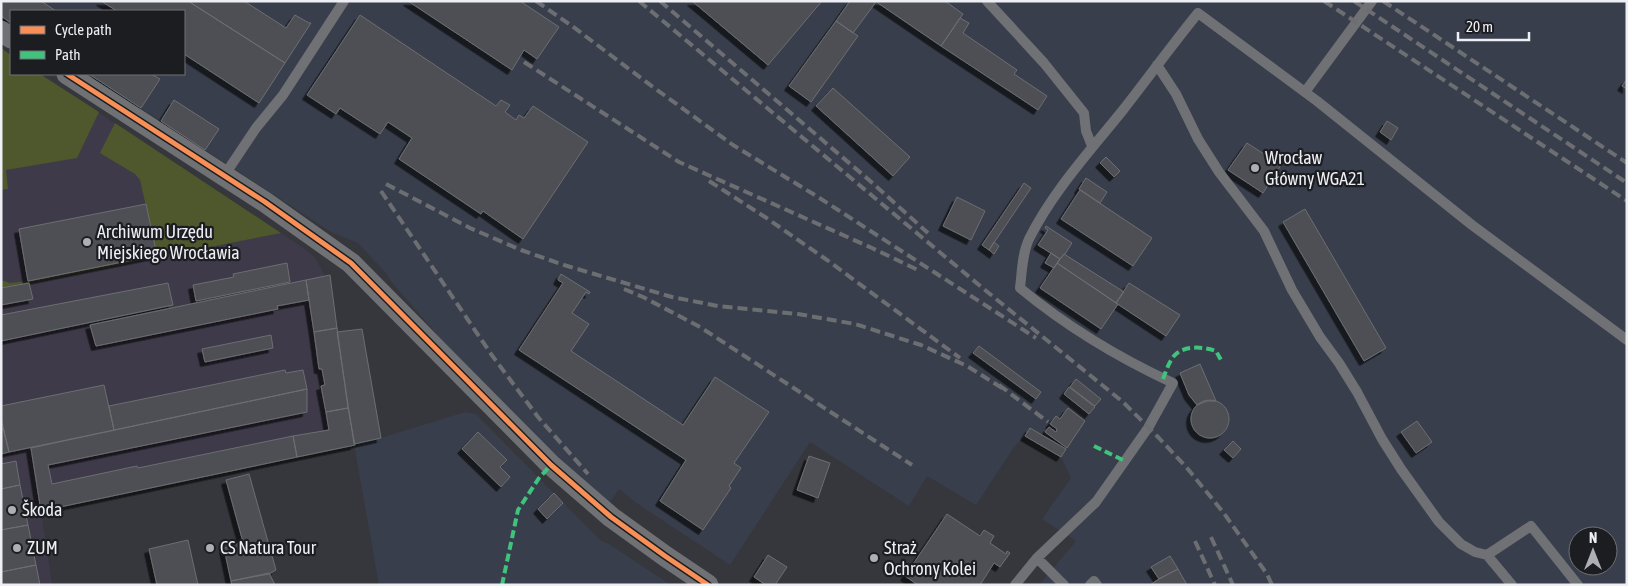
<svg xmlns="http://www.w3.org/2000/svg" width="1628" height="586" viewBox="0 0 1628 586" font-family="'Asap Condensed',sans-serif">
<style>
.commercial{fill:#3f3a49}
.built{fill:#383e4b;fill-rule:evenodd}
.green{fill:#4f572c}
.building{fill:#4d4f54;stroke:#6c6e72;filter:url(#shadow)}
.lines{fill:none;stroke-linecap:round;stroke-linejoin:round}
.service{stroke:#6f7174;stroke-width:10}
.minor{stroke:#6f7174;stroke-width:21}
.rail{stroke:#6c6e72;stroke-width:4;stroke-dasharray:10 5;stroke-linecap:butt}
.quiet{stroke:#40c37c;stroke-width:4;stroke-dasharray:8 4;stroke-linecap:butt}
.cycleway-casing{stroke:#1c1d21;stroke-width:8}
.cycleway{stroke:#f78f57;stroke-width:5}
.poi-dot{fill:#adafb4;stroke:#1c1d21;stroke-width:2}
.labels{text-anchor:middle;stroke-width:4.5;stroke-linejoin:round;paint-order:stroke}
.poi-label{font-size:18px;fill:#edeff5;stroke:#1c1d21;text-anchor:start}
</style>
<defs>
<filter id="shadow"><feDropShadow dx="-4.5" dy="4.5" stdDeviation="0" flood-color="#0009"/></filter>
</defs>
<rect width="100%" height="100%" fill="#35373c"/>
<path class="commercial" d="M1 48 11 55V74H40L305 249 315 258 325 276 330 275 355 445 41 511 52 585H1Z"/>
<path class="built" d="M1 1H1627V585H1039L1076 541 1042 519 1071 478 1061 457 1025 436 1014 447 976 505 927 476 909 506 810 442 730 565 638 504 619 489 608 505 577 476 458 359 390 280 386 273 358 243 331 232 89 74H184V11H11V23L1 16ZM1578 536H1608V566H1578Z
M465 412 476 414 601 541 609 544 671 585H379L354 444 381 438Z"/>
<path class="green" d="M1 48 11 55V74H40L99 112 77 158 6 170 8 189 1 190Z
M115 123 281 233 1 288V280L10 283 28 281 157 255 140 180 135 174 100 153Z"/>
<path class="building" d="M1 1H41L56 11H11V23L1 16Z
M101 1H188L285 63 259 103 184 54V11H117Z
M188 1H244L286 28 295 15 309 23H311L285 63Z
M408 1H520L559 27 537 59 524 50 512 70Z
M692 1H822L768 65Z
M850 1 876 2 853 33 836 21Z
M875 1H945L963 14 941 46Z
M360 15 496 106 501 100 510 105 505 112 516 120 519 115 524 118 533 106 588 142 523 239 483 211 481 214 399 159 412 138 388 122 380 134 340 108 336 114 307 95Z
M960 18 969 23 963 33 1017 70 1014 74 1047 96 1038 110 941 46Z
M836 21 858 36 811 102 789 86Z
M89 74H151L160 79 141 108Z
M1627 79V89L1622 86Z
M833 88 910 157 893 176 816 106Z
M174 100 219 129 205 150 161 121Z
M1387 121 1398 128 1391 140 1380 132Z
M1247 143 1281 165 1263 193 1228 170Z
M1106 157 1120 171 1114 177 1100 163Z
M1086 178 1107 192 1100 203 1079 189Z
M1024 183 1031 188 989 250 982 245Z
M1080 190 1152 238 1133 266 1061 219Z
M957 197 985 211 971 240 943 226Z
M146 204 157 255 28 281 19 229Z
M1305 209 1386 348 1364 361 1283 222Z
M1046 226 1072 243 1065 254H1064L1060 259 1038 245 1048 230 1045 228Z
M994 242 999 246 994 254 989 250Z
M1051 253 1060 259 1054 268 1045 263Z
M1064 254 1124 292 1116 303 1057 263Z
M287 263 290 282 196 301 193 285 234 277 233 274Z
M1057 263 1118 304 1101 329 1040 288Z
M561 274 590 292 589 294 586 292 572 313 589 324 571 351 683 425 715 377 769 412 734 463 741 468 729 486 731 488 703 530 660 501 686 460 519 350 563 283 558 280Z
M330 275 337 328 314 332 306 280Z
M306 280 309 300 277 306 278 309 96 346 90 325Z
M29 283 33 299 1 305V288Z
M168 283 173 305 1 341V315Z
M1129 283 1180 315 1166 336 1116 303Z
M337 328 348 408 326 412 321 386 325 385 322 369H319L314 332Z
M362 329 381 438 354 444 337 332Z
M271 335 273 348 205 362 202 349Z
M979 346 1041 392 1036 399 973 353Z
M1200 364 1216 401H1207L1197 405 1189 395 1180 373Z
M285 370 286 373 303 370 307 389 114 430 109 406Z
M1076 379 1101 399 1095 406 1070 387Z
M104 385 114 430 9 452 1 418V406Z
M1069 387 1095 407 1089 414 1064 394Z
M307 389V412L48 465 52 484 137 466 138 468 293 436 297 457 41 511 31 448Z
M1191 419a19 19 0 1 1 38 0a19 19 0 1 1-38 0Z
M348 408 355 445 297 457 293 436 329 430 326 412Z
M1068 408 1085 421 1067 448 1045 432 1049 427 1056 432 1057 429 1050 424 1056 416 1060 419Z
M1417 421 1432 442 1416 453 1401 432Z
M3 428 9 452 1 454V429Z
M1030 428 1066 449 1061 457 1025 436Z
M478 432 507 460 500 467 510 477 501 487 462 449Z
M1233 441 1241 449 1233 458 1224 450Z
M809 456 830 463 818 498 797 490Z
M16 461 20 485 1 489V464Z
M249 474 276 570 269 574 231 581 224 548 243 542 226 480Z
M20 485 28 525 1 530V489Z
M554 493 563 503 547 519 538 509Z
M947 514 980 536 984 530 994 536 990 543 1006 554 1007 551 1010 553 1000 567 994 563 980 585H918L905 576Z
M28 525 36 565 1 572V530Z
M188 540 198 585H157L149 549Z
M768 555 787 567 775 585H766L754 577Z
M1170 556 1178 569 1159 579 1151 567Z
M36 565 40 585H1V572Z
M1178 569 1187 585H1150L1159 579Z
M269 573 275 585H232L231 581Z"/>
<g class="lines">
<path class="service" d="M987 1 1044 63 1084 113 1086 131 1092 146
M1157 65 1176 94 1198 139 1219 172 1264 231 1292 290 1320 337 1339 363 1357 392 1382 439 1401 469 1439 522 1461 544 1475 552 1487 555 1512 585
M1305 92 1372 1
M224 176 256 128 283 95 344 1
M1487 555 1531 526 1578 585
M1037 558 1064 585
M1015 585 1037 558 1096 502 1148 428 1173 383C1119 358 1066 326 1020 288 1022 272 1022 254 1029 239 1053 191 1090 151 1123 110 1148 78 1172 45 1198 13L1317 101 1472 225 1627 340
M1090 585 1094 581 1097 585"/>
<path class="minor" d="M1 31 11 38
M67 74 265 202 351 263 551 465 611 517 665 556 708 585"/>
<path class="rail" d="M536 1 572 26 653 87 733 145 818 197 1036 338
M639 1 985 290 1123 402 1159 438 1187 468 1223 512 1267 574 1272 585
M660 1 869 180 928 233
M1324 1 1627 201
M1354 1 1627 183
M1383 1 1627 163
M524 62 679 162 872 248 920 271
M709 181 765 217 827 260 960 358
M386 184 470 228 521 250 564 265 672 297 718 306 798 314 855 324 921 345 967 366 1005 390
M381 191 491 354 538 417 588 474
M624 289 643 297 700 327 912 465
M999 385 1048 422
M1211 537 1233 585
M1195 541 1215 585"/>
<path class="quiet" d="M1163 379C1166 371 1170 359 1176 354 1186 345 1205 347 1216 351L1221 360
M1094 446 1125 461
M502 585 518 510 539 478 551 465"/>
<g class="cycleway-casing">
<path id="cycleway" d="M67 74 265 202 351 263 551 465 611 517 665 556 708 585"/>
</g>
<use href="#cycleway" class="cycleway"/>
</g>
<g class="poi-dot">
<circle cx="1255" cy="168" r="5"/>
<circle cx="87" cy="242" r="5"/>
<circle cx="12" cy="510" r="5"/>
<circle cx="17" cy="548" r="5"/>
<circle cx="210" cy="548" r="5"/>
<circle cx="874" cy="558" r="5"/>
</g>
<g class="labels">
<g class="poi-label">
<text x="1265" y="164">Wrocław<tspan x="1265" dy="21">Główny WGA21</tspan></text>
<text x="97" y="238">Archiwum Urzędu<tspan x="97" dy="21">Miejskiego Wrocławia</tspan></text>
<text x="22" y="516">Škoda</text>
<text x="27" y="554">ZUM</text>
<text x="220" y="554">CS Natura Tour</text>
<text x="884" y="554">Straż<tspan x="884" dy="21">Ochrony Kolei</tspan></text>
</g>
</g>
<rect width="1628" height="586" fill="none" stroke="#edeff5" stroke-width="5"/>
<rect x="10" y="10" width="175" height="65" fill="#1c1d21" stroke="#707176"/>
<rect x="20" y="26" width="25" height="8" fill="#f78f57" stroke="#707176"/>
<text x="55" y="35" font-size="15" fill="#edeff5">Cycle path</text>
<rect x="20" y="51" width="25" height="8" fill="#40c37c" stroke="#707176"/>
<text x="55" y="60" font-size="15" fill="#edeff5">Path</text>
<g transform="translate(1593 551)"><circle r="24" fill="#1c1d21" stroke="#707176"/>
<path d="M0-4L9 19L0 12L-9 19Z" fill="#adafb4"/>
<text y="-8" font-size="14" font-weight="bold" text-anchor="middle" fill="#edeff5">N</text>
</g>
<path d="M1458 32v8h71v-8" fill="none" stroke="#edeff5" stroke-width="2.5"/>
<text x="1466" y="32" font-size="15" fill="#edeff5" stroke="#1c1d21" stroke-width="4" paint-order="stroke">20 m</text>
</svg>
